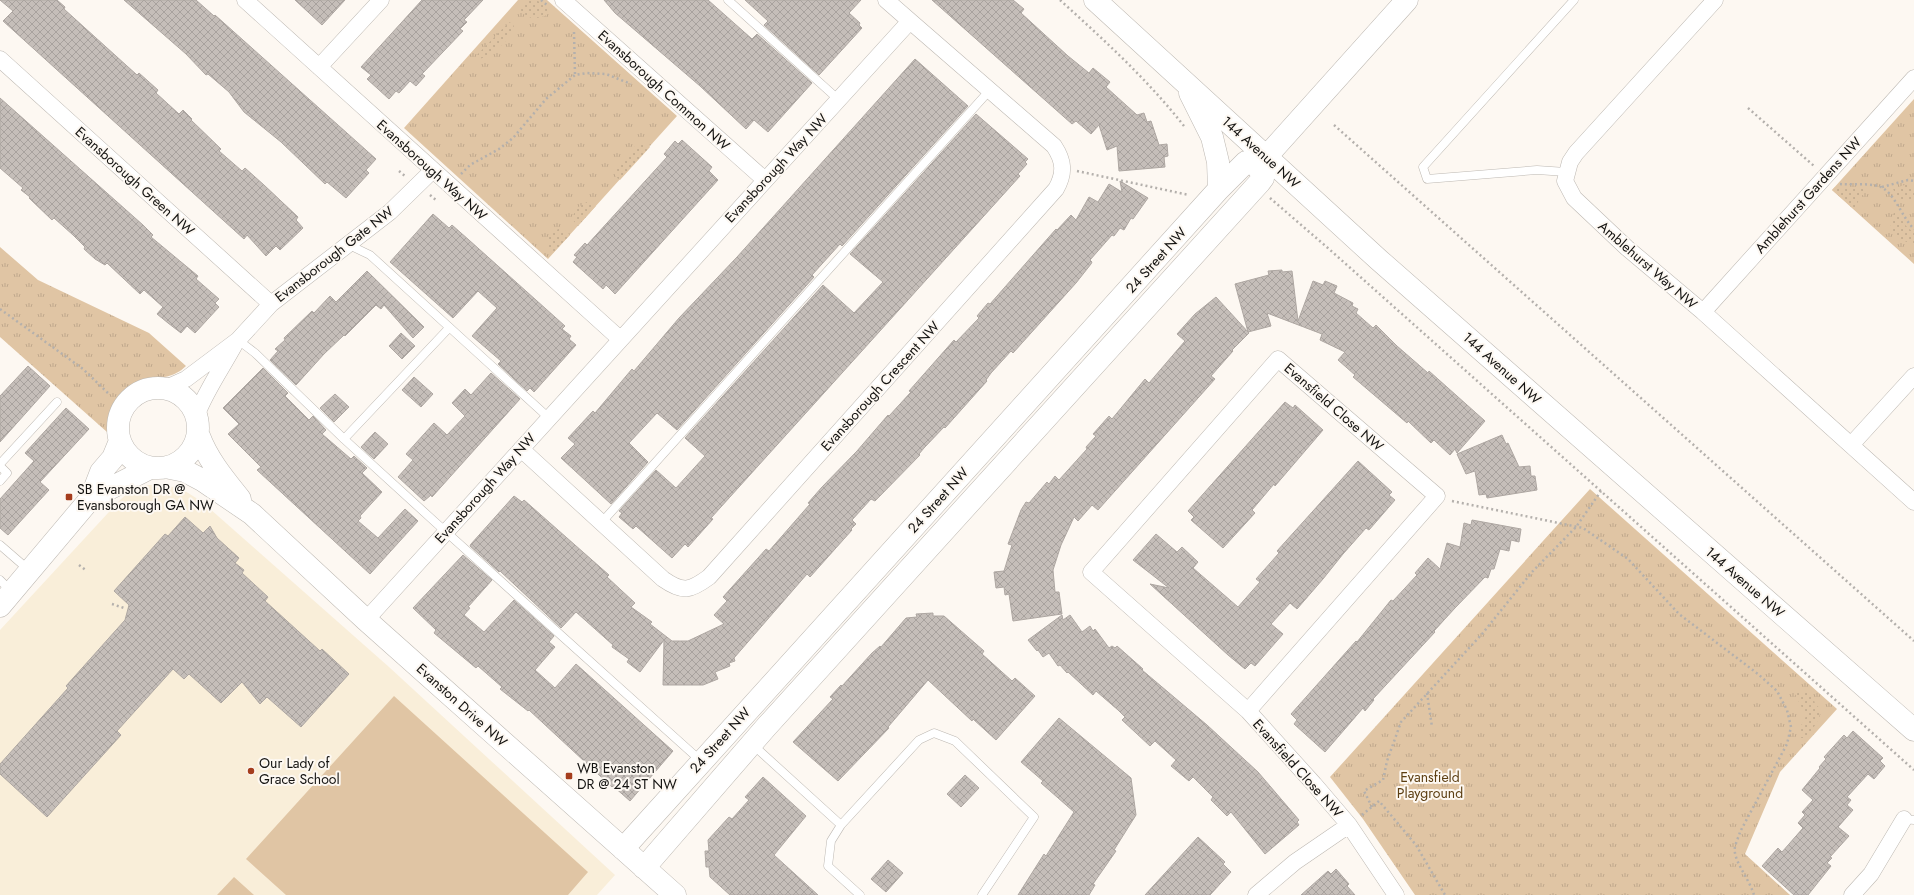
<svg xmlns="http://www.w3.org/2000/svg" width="1914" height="895" viewBox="0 0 1914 895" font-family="Jost,sans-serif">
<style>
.education{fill:#f9eed9}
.grass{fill:#e0c5a4}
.park{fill:url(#park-tufts)}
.garden{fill:url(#garden-dots)}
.building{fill:url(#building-cross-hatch);stroke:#aea7a2}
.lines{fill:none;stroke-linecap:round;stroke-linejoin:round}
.lane-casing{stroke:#bdb8b2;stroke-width:9}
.street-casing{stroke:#bdb8b2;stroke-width:17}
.secondary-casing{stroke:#bdb8b2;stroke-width:23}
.path{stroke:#b4b0ac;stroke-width:2.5;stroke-dasharray:2 3;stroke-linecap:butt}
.lane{stroke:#fff;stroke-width:8}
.street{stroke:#fff;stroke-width:16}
.secondary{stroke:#fff;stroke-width:22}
.poi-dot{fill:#a53d1d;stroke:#fdf8f2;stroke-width:1.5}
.labels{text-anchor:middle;stroke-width:4;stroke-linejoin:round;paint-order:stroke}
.street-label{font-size:14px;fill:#131210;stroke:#fdf8f2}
.poi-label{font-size:14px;fill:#131210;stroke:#fdf8f2;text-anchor:start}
.park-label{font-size:14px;fill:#5c3e12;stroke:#fdf8f2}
</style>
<defs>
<pattern id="park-tufts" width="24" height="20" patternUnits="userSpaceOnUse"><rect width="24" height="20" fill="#e0c5a4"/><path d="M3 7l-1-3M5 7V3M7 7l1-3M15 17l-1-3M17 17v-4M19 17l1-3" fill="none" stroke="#bfa88c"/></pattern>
<pattern id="garden-dots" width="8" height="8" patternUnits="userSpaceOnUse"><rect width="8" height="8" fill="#e0c5a4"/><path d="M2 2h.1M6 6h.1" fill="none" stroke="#bfa88c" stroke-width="1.8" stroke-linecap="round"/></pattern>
<pattern id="building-cross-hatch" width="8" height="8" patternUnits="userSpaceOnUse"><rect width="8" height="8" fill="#c5beb9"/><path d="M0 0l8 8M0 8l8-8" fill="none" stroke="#a8a29e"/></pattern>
</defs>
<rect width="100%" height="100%" fill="#fdf8f2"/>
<path class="education" d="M137 485H159L180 488 201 501 389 667 615 875 597 895H0V630L120 500Z"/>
<path class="grass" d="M394 696 588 872 568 895H286L246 859Z
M234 877 254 895H217Z"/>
<path class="park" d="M518 0H547L677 116 548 259 404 128Z
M1914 99V264L1832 190Z
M0 247 38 280 149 333 186 366C174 378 161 377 146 380 121 384 106 409 107 432L0 337Z
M1590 489 1837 709 1780 772 1745 854 1790 895H1415L1363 819 1330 777Z"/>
<path class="garden" d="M529 0H537L549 11 545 16 533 19 520 12 521 8Z
M509 22 513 24 514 27C511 39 490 58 478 59L476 56Z
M642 142 650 147 620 180 616 177 615 171 637 144Z
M1907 184 1914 190V198L1900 202 1893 189Z
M1835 187 1869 188 1859 199 1855 210 1832 190Z
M587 202 596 206 578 226 572 219C575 210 578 206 587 202Z
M1895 210 1906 226 1914 233V243C1902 243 1893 235 1890 223Z
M562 228 570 235 553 253 547 247C546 237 552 230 562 228Z
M1803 691 1813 696 1815 704C1817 706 1820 707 1820 711 1821 719 1810 734 1804 738H1801L1799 731 1806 716 1795 694Z"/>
<path class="building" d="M0 0H57L65 7 64 9 137 75 139 73 158 90 156 93 179 114 183 110 192 119 191 120 221 149 219 151 242 171 245 168 264 185 298 217 296 220 303 228 280 250 276 246 266 256 247 235 244 239 3 21 13 11Z
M124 0H196L214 16 215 15 376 159 366 170 369 173 346 198 327 182 325 184 281 142 244 112 229 92 208 74 206 75 186 54Z
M295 0H345L322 25Z
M422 0H483L464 20 467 22 460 29 463 31 422 74 425 76 416 86 410 81 399 93 396 91 389 99 367 79 371 75 361 67Z
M604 0H708L752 39 757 34 812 83 768 132 754 120 746 129 700 86 615 13Z
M745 0H861L849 13 860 23 859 25 862 28 819 75 764 25 768 21Z
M932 0H1013L1024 9 1021 13 1068 56 1089 73 1093 68 1110 82 1106 87 1137 115 1144 113 1147 122 1151 121 1159 145 1167 144 1168 156 1164 157 1165 167 1119 171 1117 146 1107 150 1099 125 1091 134 1076 121 1072 124Z
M915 59 968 106 842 246 840 244 812 275 814 277 677 430 657 413 629 443 648 462 611 504 561 458 575 444 568 438 593 411 595 413 632 369 634 371 679 318 737 257Z
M0 98 143 225 153 235 151 237 198 276 196 279 219 299 215 303 219 307 195 333 187 326 181 333 168 323 157 314 163 307 144 290 140 294 107 263 105 265 95 259 84 249 85 247 73 235 54 218 52 220 29 198 30 197 21 190 23 188 0 168Z
M976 114 1028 159 1025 162 1027 164 1018 174 1020 176 711 518 713 519 688 547 685 544 672 558 636 526 633 529 619 517 622 513 619 511 656 470 676 488 686 477 705 456 685 438 823 285 854 313 883 282 850 254Z
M682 140 712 167 709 171 718 180 615 294 606 285 603 289 573 262 577 257 574 255 585 243 587 245 667 157 664 154 675 141 678 144Z
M1120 181 1148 198 1133 219 1131 218 1124 230 1120 228 1114 236 1112 235 1090 260 1092 262 1091 264 1076 283 1013 353 1011 351 991 373 986 380 987 381 945 428 944 427 924 448 919 454 920 455 875 501 871 499 852 520 856 524 851 529 852 530 810 577 807 574 734 658 735 661 729 663 730 666 715 672 718 679 703 685H663L664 640 640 672 627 662 629 659 612 647 613 645 576 612 561 628 500 571 499 572 470 546 471 544 514 496 522 502 524 500 609 575 607 577 635 603 631 607 652 622 650 624 672 641H688L724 624 714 615 727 601 723 597 758 558 766 549 769 551 810 504 808 503 822 487 857 451 888 415 889 416 911 392 909 391 954 340 956 342 979 318 977 316 988 303 990 304 1056 229 1057 230 1071 215 1076 220 1089 197 1098 202 1109 184 1122 192Z
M433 214 449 228 452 225 469 240 565 326 562 329 571 336 569 339 576 345 534 392 530 388 527 391 498 364 501 361 472 336 497 308 478 291 453 318 390 262Z
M1282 270V272L1292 271 1298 321 1313 281 1323 285 1325 281 1337 286 1334 293 1353 303 1352 306 1358 309 1356 313 1373 328 1376 325 1397 346 1428 373 1429 371 1485 421 1457 453 1455 449 1450 455 1434 440 1431 443 1408 421 1407 423 1353 377 1355 375 1338 360 1345 352 1320 340 1322 334 1267 313 1271 326 1248 332 1235 284 1269 275 1268 271Z
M367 271 424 327 413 338 384 305 381 309 376 305 345 336 344 335 324 354 296 385 270 360 278 351 275 349 285 340 284 338 312 311 314 313 330 296 336 302Z
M1216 297 1249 333 1232 350 1233 351 1211 376 1215 379 1098 510 1092 505 1078 521 1074 517 1061 545 1053 570 1055 592H1059L1062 614 1013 621 1009 594 1005 595 1004 587 996 588 994 572 1004 571 1012 545 1008 544 1021 510 1026 502 1029 503 1047 482 1049 484 1055 476 1059 480 1087 449 1086 447 1096 436 1093 434 1109 416 1112 419 1145 379 1149 383 1185 341 1177 334 1195 314Z
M401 333 415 346 402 359 389 346Z
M28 366 50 386 0 442V396Z
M263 368 288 393 285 396 309 420 313 416 326 430 322 434 351 459 354 456 367 468 362 473 382 492 360 516 361 518 358 521 378 538 405 509 418 521 370 574 270 482 257 470 261 467 228 434 239 424 223 408Z
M491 373 520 399 432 497 431 495 424 501 398 477 413 460 406 454 434 423 447 435 465 416 452 403 465 389 471 395Z
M414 377 433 394 421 407 402 390Z
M335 394 349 407 334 422 320 408Z
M1285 402 1293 408 1295 405 1323 430 1275 486 1274 484 1252 510 1255 513 1223 548 1191 520 1194 517 1188 511Z
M66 408 89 429 40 482 49 490 8 535 0 528V499L34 461 25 453Z
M375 432 388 444 374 459 361 447Z
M1502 435 1506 444 1508 443 1519 467 1530 466 1531 476H1535L1537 490 1487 498 1486 494 1479 495 1475 471 1466 474 1457 454Z
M1358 461 1392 492 1389 495 1395 500 1369 530 1366 528 1343 554 1323 579 1297 609 1290 603 1271 624 1283 634 1255 666 1251 663 1245 669 1228 655 1150 584 1169 588 1133 560 1156 534 1177 552 1182 547 1198 562 1193 568 1238 607 1260 582 1256 579 1279 553 1277 551Z
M185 517 203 533 210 526 217 538 239 558 235 563 244 570 242 573 268 597 265 601 320 651 322 649 349 674 301 727 267 697 260 704 242 682 221 703 189 674 184 679 173 669 117 731 121 735 47 817 0 774V764L68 688 66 686 125 620 129 605 114 591 165 534 168 536Z
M1472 520 1521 529 1519 542 1511 540 1509 551 1500 549 1494 569H1491L1488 578 1485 577 1455 608 1434 631 1435 632 1373 699 1374 700 1365 711 1363 708 1325 752 1294 724 1297 720 1291 714 1356 641 1357 642 1391 600 1393 601 1417 575 1415 573 1428 558 1440 569 1447 543 1460 547 1464 523 1471 525Z
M463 555 492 580 468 607 470 608 464 615 484 632 514 600 554 636 549 642 555 647 535 670 555 688 576 664 673 751 630 801 613 786 612 787 529 710 528 711 500 689 502 687 478 666 476 668 434 633 436 630 413 608Z
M933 613V616H944L984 651 982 654 1012 681 1015 678 1035 696 996 740 973 719 972 721 928 680 888 727 889 728 838 781 793 742 833 699 830 697 841 685 842 686 872 653 880 646 881 647 906 618 917 617 916 614Z
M1062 615 1063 620 1070 615 1082 632 1090 626 1093 631 1095 629 1109 648 1112 646 1115 648 1117 646 1143 669 1142 670 1207 725 1258 772 1299 820 1297 822 1299 825 1265 854 1231 812 1227 816 1211 800 1213 797 1193 777 1189 781 1171 766 1176 760 1155 741 1150 746 1122 720 1125 717 1118 710 1096 691 1093 695 1068 672 1067 673 1060 665 1058 666 1049 653 1043 657 1038 650 1037 651 1028 640Z
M1059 718 1131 778 1136 815 1114 850 1116 851 1093 884 1095 885 1089 895H1018L1044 854 1046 856 1074 812 1041 783 1043 781 1021 762Z
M1853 731 1883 758 1880 761 1885 766 1874 779 1868 774 1847 797 1851 800 1847 805 1853 810 1838 827 1849 836 1830 857 1832 858 1827 863 1831 866 1808 895H1794L1762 866 1778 848 1782 852 1803 828 1798 823 1805 815 1802 812 1813 800 1802 790 1820 768 1819 767 1826 759 1824 757 1844 735 1847 738Z
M965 775 979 788 961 807 947 794Z
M763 777 806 816 774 855 818 895H730L710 877 709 867H706L705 851H709L708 840 729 817 732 819 749 800 745 797Z
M1198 837 1225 862 1223 864 1231 872 1210 895H1145Z
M888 860 903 873 886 892 871 879Z
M1336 869 1349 884 1347 886 1355 895H1301L1328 871 1331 874Z"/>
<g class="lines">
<g class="lane-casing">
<path id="lane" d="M728 0 839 100
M1566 172 1537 170 1427 179 1423 167 1574 0
M347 244 370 255 549 418
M238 340 255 353 344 439 435 522 701 761
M344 439 448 329
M0 464 57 402
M0 466 7 473 0 481
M602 522 989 91
M0 545 30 571
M0 580 12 592
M752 744 841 825 919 740 934 733 955 741 1034 817 982 895
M1904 819 1914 820
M841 825 831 841 828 866 860 895"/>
</g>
<g class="street-casing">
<path id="street" d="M245 0 620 339
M563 0 765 180
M1715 0 1576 153 1570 162 1565 181 1574 198 1627 248 1703 312 1914 502
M0 59 271 304
M319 67 381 0
M1703 312 1914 78
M166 388 186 379 238 340 271 304 390 212 432 171
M197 414C207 389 222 368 235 344
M1851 445 1914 376
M521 449 663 579C683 593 690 591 709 577L1056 189C1065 173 1064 161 1054 146L910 21
M366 620 910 21 886 0
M1248 711 1437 496 1278 359 1091 572 1248 711 1314 784 1349 825 1396 895
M1256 895 1295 862 1349 825
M1852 895 1871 874 1904 819"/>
</g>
<g class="secondary-casing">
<path id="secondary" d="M1095 0 1379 260 1914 730
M1190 93 1212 137 1218 162 1219 189
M1258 166 1407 0
M118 428a40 40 0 1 1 80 0a40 40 0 1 1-80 0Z
M199 436C208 460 224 479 240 499
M170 468 185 471 202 480 252 514 366 620 675 895
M91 498 150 468
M0 606 91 498 101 472 113 458 120 441
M623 849 1219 189 1246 162 1258 166 1263 178 1260 182 767 726 644 868"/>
</g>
<path class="path" d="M541 0 547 5
M1060 0C1104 40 1147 79 1184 126
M574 32 575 75
M1748 108 1814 166
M1334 125 1914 641
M399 171 405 176
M1077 171 1189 195
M461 174 470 165 499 149 513 138 546 99 575 75 587 73 606 74 631 84
M1840 184C1852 185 1866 183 1878 186 1894 190 1902 218 1914 229
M1882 187 1908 180 1914 181
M430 195 436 200
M1270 198 1329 249 1914 770
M0 309 83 369 110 395
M1452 501 1583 528 1628 559 1679 614 1758 674 1777 691 1787 710 1791 727 1787 744 1740 832C1739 836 1736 842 1735 847 1732 859 1750 880 1754 895
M79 565 87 571
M112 604 124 608
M1427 693 1432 727
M1372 807 1364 791 1383 780 1387 761 1401 722 1482 634 1532 572 1576 527 1601 491
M1362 815 1379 801 1416 845 1445 895"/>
<use href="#lane" class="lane"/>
<use href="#street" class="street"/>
<use href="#secondary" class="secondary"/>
</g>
<g class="poi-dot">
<rect x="65" y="493" width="8" height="8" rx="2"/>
<circle cx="251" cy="771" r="4"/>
<rect x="565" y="772" width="8" height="8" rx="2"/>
</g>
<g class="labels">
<g class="street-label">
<text transform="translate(664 90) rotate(42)" y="5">Evansborough Common NW</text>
<text transform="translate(1261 152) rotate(42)" y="5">144 Avenue NW</text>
<text transform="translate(776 168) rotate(-47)" y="5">Evansborough Way NW</text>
<text transform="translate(432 170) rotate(42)" y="5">Evansborough Way NW</text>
<text transform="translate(135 181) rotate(42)" y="5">Evansborough Green NW</text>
<text transform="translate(1808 195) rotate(-48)" y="5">Amblehurst Gardens NW</text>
<text transform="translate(334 254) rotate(-38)" y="5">Evansborough Gate NW</text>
<text transform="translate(1156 260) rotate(-48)" y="5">24 Street NW</text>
<text transform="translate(1648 265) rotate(41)" y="5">Amblehurst Way NW</text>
<text transform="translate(1502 368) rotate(42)" y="5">144 Avenue NW</text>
<text transform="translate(880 386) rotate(-48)" y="5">Evansborough Crescent NW</text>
<text transform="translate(1334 407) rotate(41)" y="5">Evansfield Close NW</text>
<text transform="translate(485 488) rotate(-48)" y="5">Evansborough Way NW</text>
<text transform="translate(938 500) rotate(-48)" y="5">24 Street NW</text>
<text transform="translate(1745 582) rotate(41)" y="5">144 Avenue NW</text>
<text transform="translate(462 705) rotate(42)" y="5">Evanston Drive NW</text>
<text transform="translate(720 740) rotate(-48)" y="5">24 Street NW</text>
<text transform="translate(1298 768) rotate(48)" y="5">Evansfield Close NW</text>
</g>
<g class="poi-label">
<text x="77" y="494">SB Evanston DR @<tspan x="77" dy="16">Evansborough GA NW</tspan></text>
<text x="259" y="768">Our Lady of<tspan x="259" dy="16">Grace School</tspan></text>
<text x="577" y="773">WB Evanston<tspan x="577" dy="16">DR @ 24 ST NW</tspan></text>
</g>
<g class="park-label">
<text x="1430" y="782">Evansfield<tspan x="1430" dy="16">Playground</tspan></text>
</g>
</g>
</svg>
